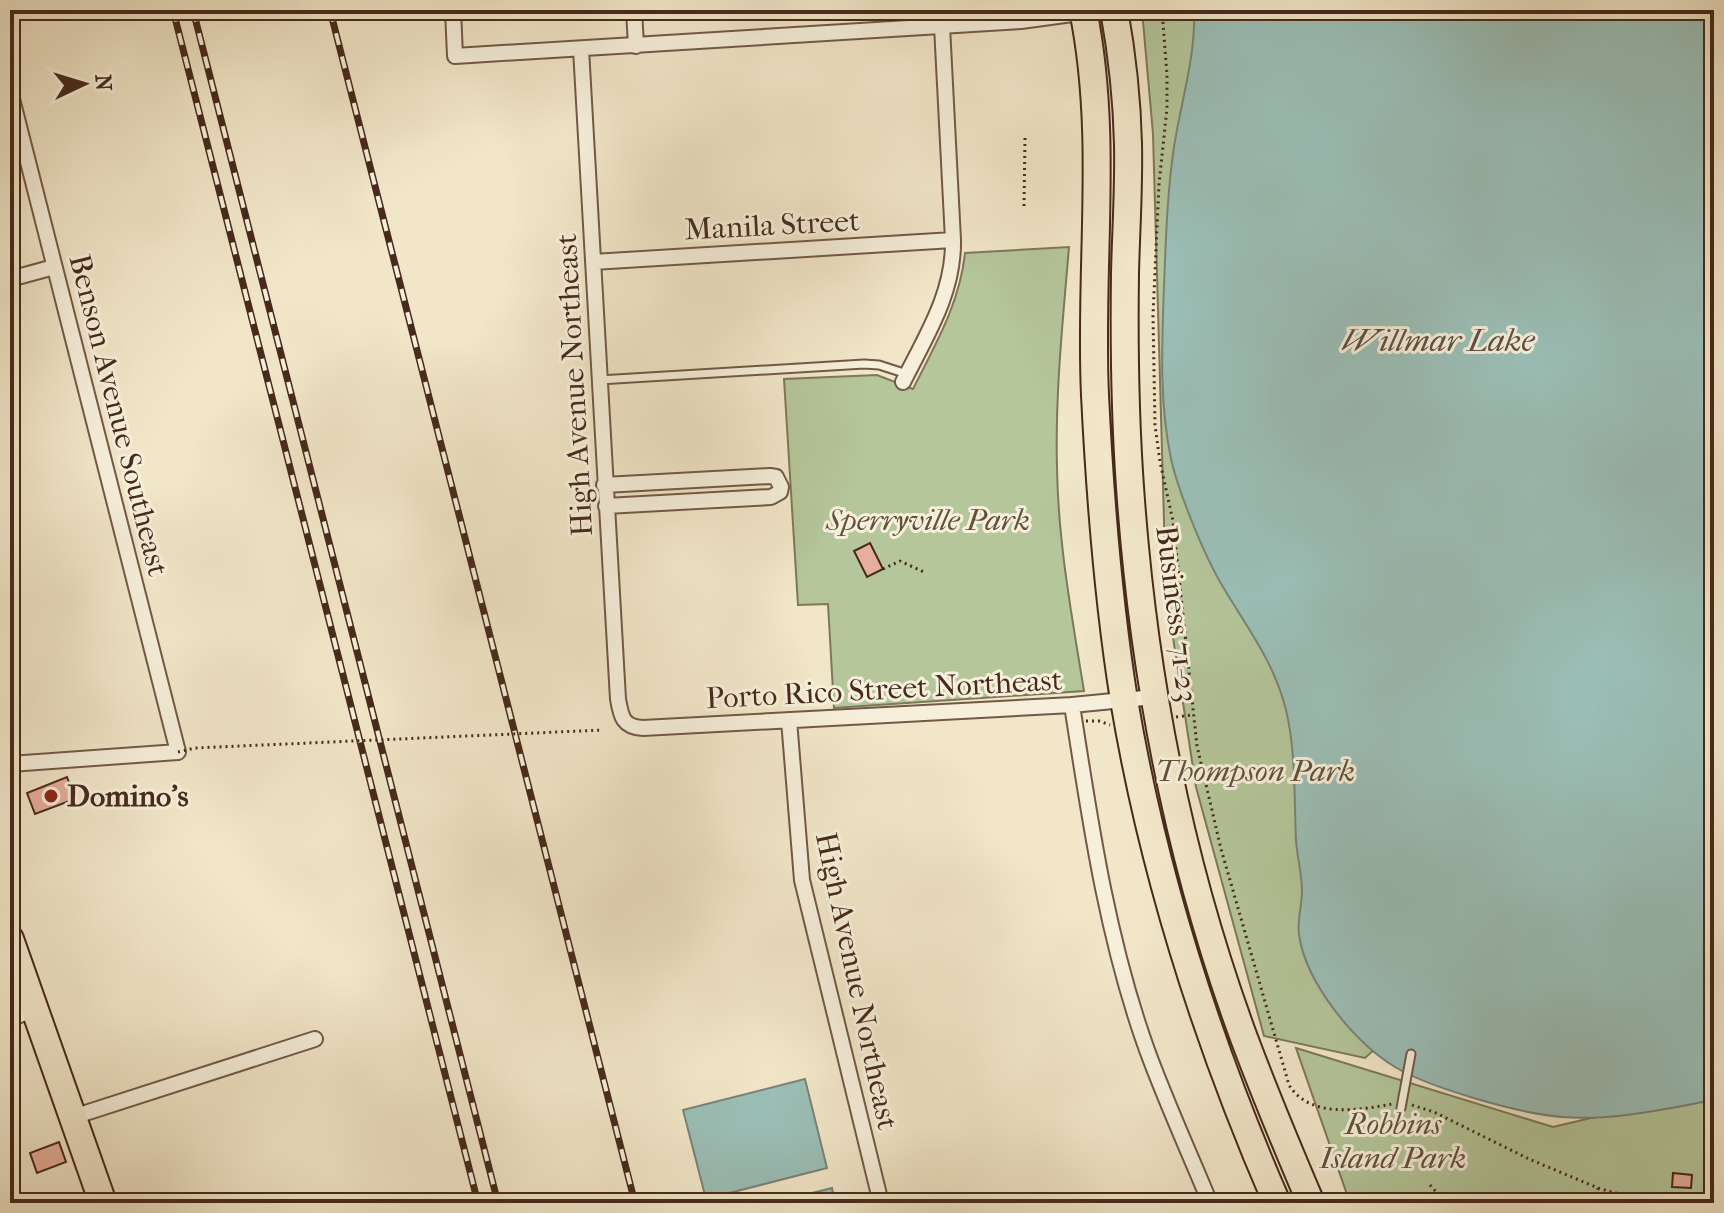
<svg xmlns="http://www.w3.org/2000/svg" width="1724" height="1213" viewBox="0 0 1724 1213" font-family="'IM FELL French Canon',serif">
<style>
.green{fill:#b4c69a;stroke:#7e785a;stroke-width:2}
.water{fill:#9bbfb7;stroke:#798379;stroke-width:2}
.building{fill:#e6ae9c;stroke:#472a1b;stroke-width:2}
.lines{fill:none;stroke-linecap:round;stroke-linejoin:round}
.lane-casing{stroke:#725946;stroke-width:11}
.street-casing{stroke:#725946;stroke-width:18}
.highway-casing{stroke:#472a1b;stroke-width:30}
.path{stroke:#472a1b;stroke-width:3;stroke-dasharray:2 4;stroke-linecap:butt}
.lane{stroke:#f6efdb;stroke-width:7}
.street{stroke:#f6efdb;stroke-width:14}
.highway{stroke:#f1e6c8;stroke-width:26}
.rail-casing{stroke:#472a1b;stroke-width:7}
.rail{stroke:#f6efdb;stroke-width:4;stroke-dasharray:12;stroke-linecap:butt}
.path-bridge{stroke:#472a1b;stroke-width:3;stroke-dasharray:2 4;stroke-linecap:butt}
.poi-dot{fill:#8f2418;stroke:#f6efdb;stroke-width:3}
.labels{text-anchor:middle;stroke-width:6;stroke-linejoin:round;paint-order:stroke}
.street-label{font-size:30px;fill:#472a1b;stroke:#f6efdb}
.park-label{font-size:30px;font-style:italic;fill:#62513b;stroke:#f6efdb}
.poi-label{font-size:30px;font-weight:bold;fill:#472a1b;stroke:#f6efdb;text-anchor:start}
.water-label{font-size:32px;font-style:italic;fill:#5c4f42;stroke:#f6efdb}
</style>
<rect width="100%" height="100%" fill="#f1e6c8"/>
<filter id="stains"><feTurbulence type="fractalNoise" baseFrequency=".0025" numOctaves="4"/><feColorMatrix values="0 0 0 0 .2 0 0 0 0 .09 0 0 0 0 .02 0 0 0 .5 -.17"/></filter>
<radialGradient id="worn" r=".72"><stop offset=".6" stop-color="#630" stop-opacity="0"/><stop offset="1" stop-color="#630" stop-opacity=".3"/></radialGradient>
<path class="green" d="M1142 10H1205L1306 723 1385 1040 1365 1058 1264 1036 1196 787 1166 592 1153 134Z
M1069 247C1063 319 1055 394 1057 467 1058 542 1072 617 1084 691L834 708 828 604 798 605 784 379 877 375 913 389C935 345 960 303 965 253Z
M1296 1048 1553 1127 1714 1089V1203H1350Z"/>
<path class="water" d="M1194 10H1714V1100C1664 1109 1613 1121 1562 1117 1521 1114 1430 1088 1395 1067 1354 1042 1306 983 1299 935 1297 920 1302 906 1302 891 1302 874 1297 857 1296 840 1294 797 1296 752 1286 710 1274 662 1248 629 1223 587 1205 557 1179 494 1171 459 1159 401 1162 343 1164 285 1166 239 1167 193 1174 147 1181 101 1196 56 1194 10Z
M805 1079 827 1168 706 1199 683 1110Z
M832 1188 835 1203H780V1201Z"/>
<path class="building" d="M870 543 883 569 867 577 854 551Z
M67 777 75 799 35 814 27 793Z
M59 1142 66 1162 37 1173 30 1153Z
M1673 1173 1692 1175 1691 1188 1672 1187Z"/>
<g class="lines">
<g class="lane-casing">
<path id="lane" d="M599 380 864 364 879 365 907 374
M1401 1108 1411 1054"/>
</g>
<g class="street-casing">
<path id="street" d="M453 10 455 56 1021 21 1087 12
M634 10 636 46
M581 49 618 699C621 717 623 727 643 728L1072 705 1154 697
M10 91 178 752 10 764
M593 262 953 240
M10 279 54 267
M903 382C926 336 954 293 953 240L942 26
M604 485 770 476 776 477 781 487 780 492 771 497 606 506
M1072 705C1090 821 1107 939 1147 1050 1166 1102 1189 1152 1210 1203
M789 720 802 880 881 1203
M10 1019 35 1009
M73 1117 315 1039"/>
</g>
<g class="highway-casing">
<path id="highway" d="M1083 10C1109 137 1089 266 1095 395 1100 497 1108 599 1124 700 1153 873 1207 1042 1277 1203
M1114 10C1122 54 1127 99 1128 144 1129 187 1126 230 1125 273 1124 344 1125 416 1130 487 1143 674 1179 862 1244 1038 1265 1094 1288 1149 1311 1203
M10 939 103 1203"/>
</g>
<path class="path" d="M1162 10 1167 75V108L1159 184 1153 315 1155 425 1160 462 1173 521 1197 746 1221 849 1289 1085C1310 1119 1359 1110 1392 1104
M1024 206 1025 138
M883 569 900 561 926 573
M1176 717 1192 715
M1086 721H1099L1110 725
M1412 1105 1434 1112 1529 1159 1598 1188 1596 1203
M1430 1185 1446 1203
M1598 1188 1615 1193 1714 1200"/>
<use href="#lane" class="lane"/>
<use href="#street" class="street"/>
<use href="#highway" class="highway"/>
<g class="rail-casing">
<path id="rail" d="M173 10 478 1203
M193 10 498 1203
M330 10 635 1203"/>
</g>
<use href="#rail" class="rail"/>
<path class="path-bridge" d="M178 752 195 748 603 730"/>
</g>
<circle class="poi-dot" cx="51" cy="796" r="8"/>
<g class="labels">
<g class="street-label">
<text transform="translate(772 225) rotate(-3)" y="10">Manila Street</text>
<text transform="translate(574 385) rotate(-93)" y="10">High Avenue Northeast</text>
<text transform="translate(119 415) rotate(76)" y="10">Benson Avenue Southeast</text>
<text transform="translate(1177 614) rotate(83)" y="10">Business 71-23</text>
<text transform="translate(884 689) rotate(-3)" y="10">Porto Rico Street Northeast</text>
<text transform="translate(857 981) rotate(78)" y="10">High Avenue Northeast</text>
</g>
<g class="park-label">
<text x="928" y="530">Sperryville Park</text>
<text x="1255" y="781">Thompson Park</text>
<text x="1393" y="1134">Robbins<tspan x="1393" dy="34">Island Park</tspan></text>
</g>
<g class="poi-label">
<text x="67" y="806">Domino's</text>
</g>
<g class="water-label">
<text x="1438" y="351">Willmar Lake</text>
</g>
</g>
<rect width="1724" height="1213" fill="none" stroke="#f1e6c8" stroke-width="40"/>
<rect x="12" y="12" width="1700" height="1189" fill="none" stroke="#472a1b" stroke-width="4"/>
<rect x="20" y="20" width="1684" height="1173" fill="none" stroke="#472a1b" stroke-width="2"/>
<g transform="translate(84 84) rotate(86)" stroke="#f6efdb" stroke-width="6" paint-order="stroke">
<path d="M0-6L14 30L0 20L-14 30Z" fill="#472a1b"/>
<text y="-12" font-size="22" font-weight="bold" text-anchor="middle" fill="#472a1b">N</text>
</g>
<rect width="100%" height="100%" filter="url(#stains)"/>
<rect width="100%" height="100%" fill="url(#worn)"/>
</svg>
